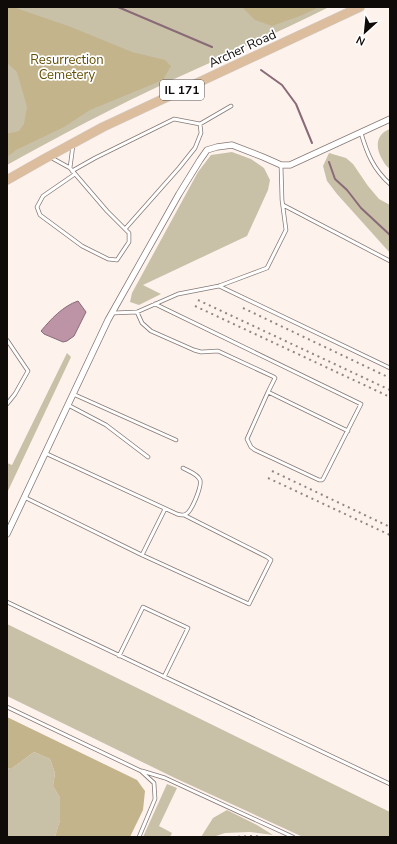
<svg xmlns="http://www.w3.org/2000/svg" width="397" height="844" viewBox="0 0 397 844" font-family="'Nunito Sans',sans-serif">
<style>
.green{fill:#c9c0a8}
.forest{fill:#c3b48c}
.water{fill:#bd93a6;stroke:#896a77}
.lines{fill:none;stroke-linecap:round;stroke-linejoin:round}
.stream{stroke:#896a77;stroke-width:2}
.service-casing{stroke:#847975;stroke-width:4.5}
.minor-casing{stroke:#847975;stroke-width:7}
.primary-casing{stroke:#d4d3d3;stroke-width:10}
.service{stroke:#fff;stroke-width:3}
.minor{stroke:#fff;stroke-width:5.5}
.primary{stroke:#dcbd9e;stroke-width:9}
.rail{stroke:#908784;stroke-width:2;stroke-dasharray:2 4;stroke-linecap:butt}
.labels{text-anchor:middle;stroke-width:3.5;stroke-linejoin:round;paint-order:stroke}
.shield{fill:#fff;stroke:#575453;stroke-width:1}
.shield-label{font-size:12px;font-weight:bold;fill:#0f0b09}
.street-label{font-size:13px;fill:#0f0b09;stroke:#fff}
.park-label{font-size:13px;fill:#644f06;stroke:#fff}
</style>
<rect width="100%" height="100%" fill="#fef2ed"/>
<path class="green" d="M7 7H329C277 33 224 56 172 80 116 106 61 135 7 165Z
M390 129V169C386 166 384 163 382 159 375 147 376 134 390 129Z
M232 152 251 159 264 168 270 180 268 190 247 236 143 285 161 294 139 305 130 302 132 293 198 172 211 155Z
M329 153 346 158 353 164 368 186 379 199 390 205V253L337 194 327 181 323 166Z
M67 353 71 357 7 493V463L12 465Z
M7 624 390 812V837H303L177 779 7 696Z
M34 752 50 759 55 773 53 786 60 798V820L55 837H7V768L11 769Z
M167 784 177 788 159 826 172 833 170 837H143Z
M227 810 257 825 273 835 250 832 225 833 213 837H201L213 818Z"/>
<path class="forest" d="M7 7H13L71 27 132 52 165 60 171 66 163 80 90 110 64 127 16 150 7 157V133H10L19 131 24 124 27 107 17 72 7 63Z
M242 7H319L300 16 272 26 255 20Z
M7 717 137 780 145 791 143 810 130 837H55L60 820V798L53 786 55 773 50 759 34 752 11 769 7 768Z"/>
<path class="water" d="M78 301 86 312 74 336 67 341 63 342 44 334 41 331C51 319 63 306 78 301Z"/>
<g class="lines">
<path class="stream" d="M118 7 212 47
M261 70 282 85 296 104 312 143
M329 162 335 179 347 190 361 208 390 235"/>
<g class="service-casing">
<path id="service" d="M361 133C367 153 373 169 390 184
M50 157 70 168 73 145
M70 168 107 211 129 233V242L117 260 108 259 82 246 40 215 37 207 43 196 75 174
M72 171 95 158 174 119 200 124
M283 205 390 261
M125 229 179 168 195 148 201 133 200 124 231 106
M219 286 390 368
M155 304 361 404 323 479 322 480H319L255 450 251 447 247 439 268 392 348 431
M137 312 142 323 151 331 194 350 201 352 218 351 274 377 275 378 268 392
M113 313 137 312 178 294 219 286 267 268 286 230 282 200 281 165
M7 340 28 371 15 394 7 404
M73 394 176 440
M68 405 106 425 148 457
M45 453 177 514C180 515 183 516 186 514 192 511 202 486 200 480 198 474 188 471 183 468
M24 497 142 555 165 509
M142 555 249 604 271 560 267 557 184 515
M7 602 390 784
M119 656 143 607 188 628 164 677
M7 707 141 771 154 783 155 799 139 837
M142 771 165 778 293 837"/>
</g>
<g class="minor-casing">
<path id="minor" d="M7 534 108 320 179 194 200 160 207 150 217 147 232 145 263 157 281 165H290L390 119"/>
</g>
<g class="primary-casing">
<path id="primary" d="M7 180 44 159 103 127 360 7"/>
</g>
<use href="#service" class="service"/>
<use href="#minor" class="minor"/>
<use href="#primary" class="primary"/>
<path class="rail" d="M198 300 390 390
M195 306 390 397
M243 308 390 378
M272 471 390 527
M268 478 390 535
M232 837 252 836 263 837"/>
</g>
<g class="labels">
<rect class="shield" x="160" y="80" width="44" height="20" rx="3"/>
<g class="shield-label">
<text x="182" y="94">IL 171</text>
</g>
<g class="street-label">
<text transform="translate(242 48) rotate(-25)" y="5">Archer Road</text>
</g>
<g class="park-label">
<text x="67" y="64">Resurrection<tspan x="67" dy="15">Cemetery</tspan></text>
</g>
</g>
<rect width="397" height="844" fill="none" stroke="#0f0b09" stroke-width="16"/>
<g transform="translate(365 32) rotate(207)" stroke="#ffffff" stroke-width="3" paint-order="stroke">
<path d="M0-3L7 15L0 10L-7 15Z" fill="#0f0b09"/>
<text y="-6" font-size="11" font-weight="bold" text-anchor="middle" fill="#0f0b09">N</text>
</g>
</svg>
